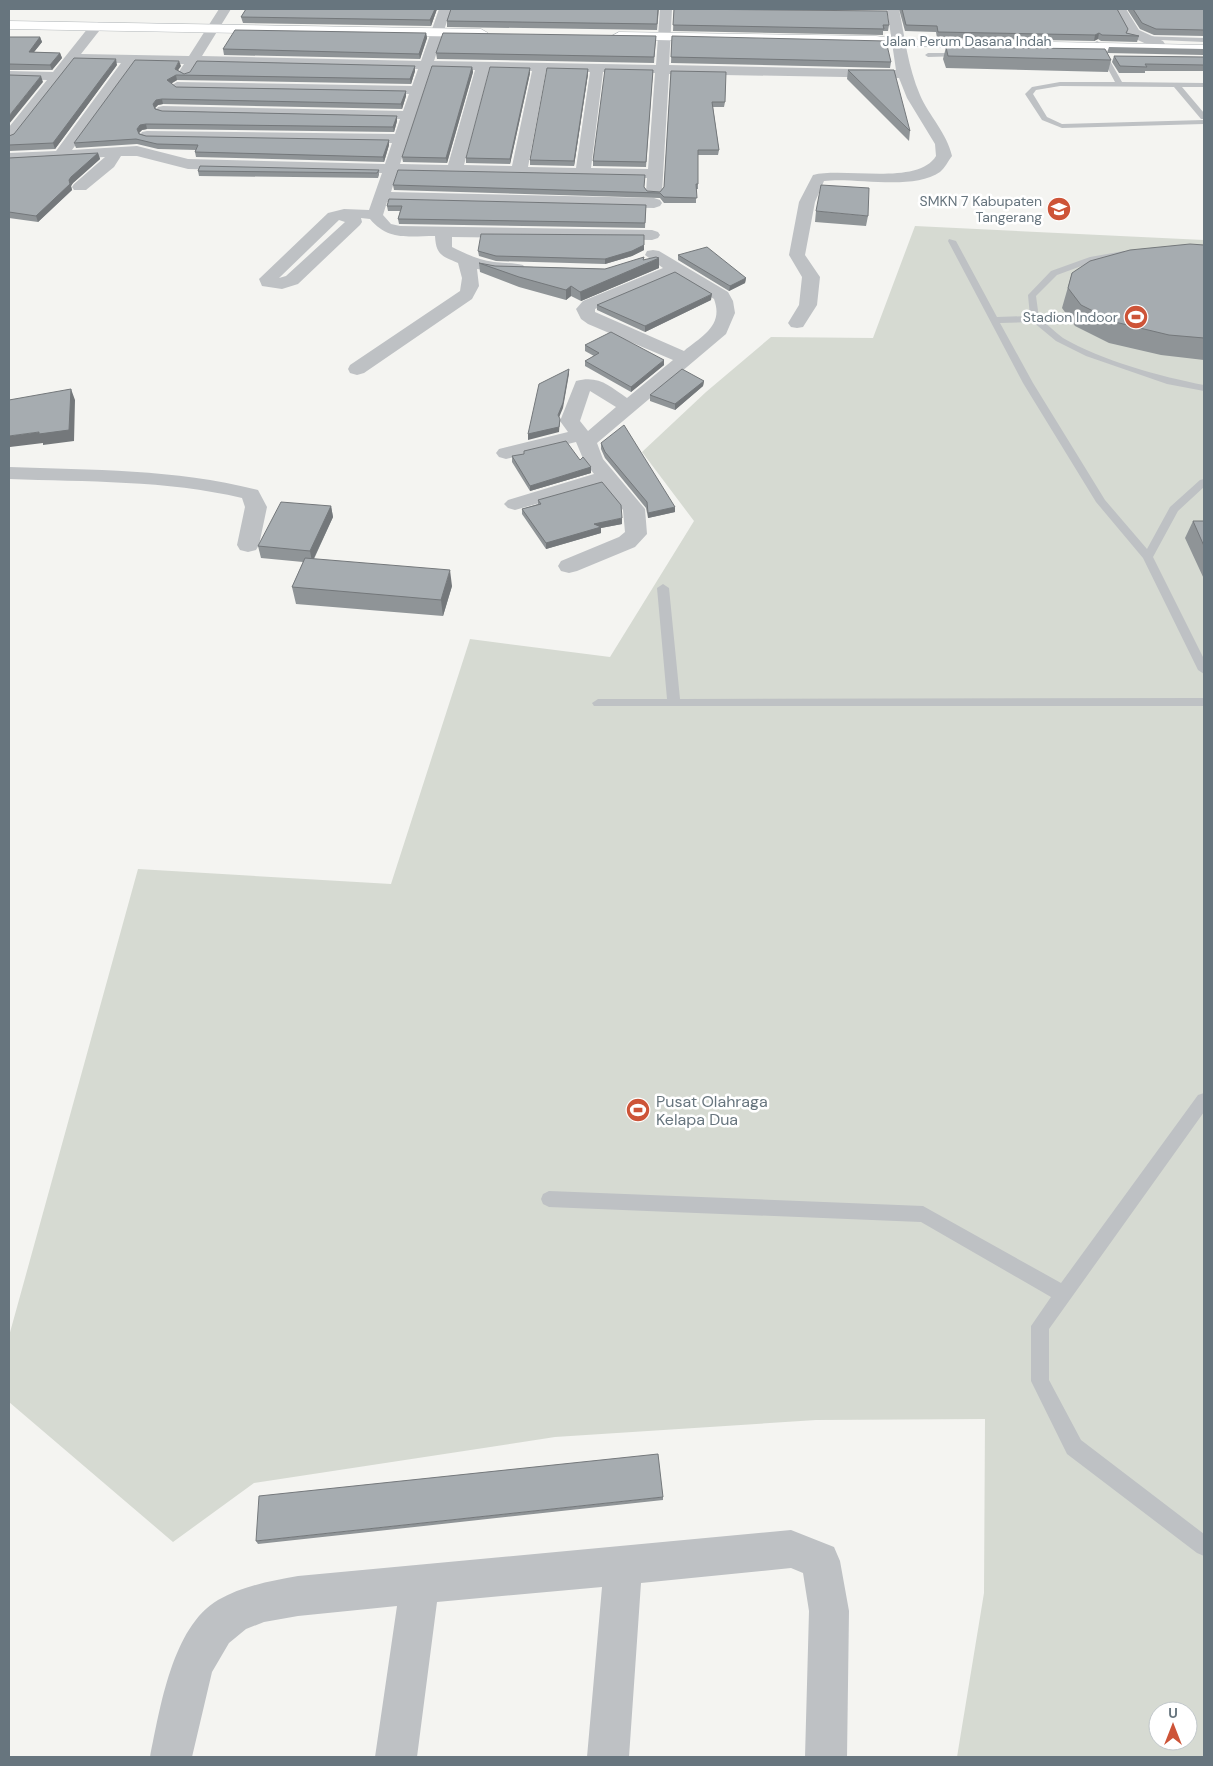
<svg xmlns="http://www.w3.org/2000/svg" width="1213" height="1766" viewBox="0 0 1213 1766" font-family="'DM Sans',sans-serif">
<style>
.green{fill:#d6dad2;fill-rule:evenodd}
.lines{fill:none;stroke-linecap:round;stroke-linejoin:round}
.secondary-casing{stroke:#b0b5b8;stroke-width:1}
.lane{fill:#bec1c4;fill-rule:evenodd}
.street{fill:#bec1c4;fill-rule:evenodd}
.secondary{fill:#fff;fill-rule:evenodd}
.wall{fill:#8f9497}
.shaded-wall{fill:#74787b}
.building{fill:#a6acb0;stroke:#74787b}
.labels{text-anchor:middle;stroke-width:5;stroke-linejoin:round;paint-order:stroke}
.far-street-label{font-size:14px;fill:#67757e;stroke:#fff}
.far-poi-label{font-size:14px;fill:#67757e;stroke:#fff;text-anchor:end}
.poi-label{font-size:16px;fill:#67757e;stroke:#fff;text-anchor:start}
</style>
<rect width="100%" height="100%" fill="#f4f4f1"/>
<path class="green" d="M915 226 1204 240V1757H957L984 1593 985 1419 816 1420 555 1437 254 1483 173 1542 9 1402V1336L138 869 391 884 470 639 610 657 694 521 642 452 706 392 771 337 873 338ZM1158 1711H1188V1741H1158Z"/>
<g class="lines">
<g class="secondary-casing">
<path id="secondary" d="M9 21 481 29 488 33 481 37 9 29Z
M619 32 876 36 899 39 1204 45V53L614 39 612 36Z"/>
</g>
<path class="lane" d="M1140 36 1204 38V42L1138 39 1137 38Z
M1097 41 1100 43 1122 82 1204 83V87H1182L1204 113V119H1201L1174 87 1060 86 1036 90 1033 94 1047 117 1062 124 1204 120V124L1062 128 1042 120 1025 94 1032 87 1060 82H1115L1094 43Z
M962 53 965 55 964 56 928 57 925 55 928 53Z
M949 239 956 241 997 317 1030 316 1028 295 1051 271 1090 257 1124 251 1128 254 1124 257 1095 261 1057 275 1036 296 1039 318C1047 324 1055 332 1063 338 1100 360 1162 377 1204 385V391L1167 384 1086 356 1056 341 1033 322 1000 323 1033 383 1105 500 1147 549 1170 507 1200 480 1204 479V487L1178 511 1153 557 1204 659V674L1198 670 1143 558 1096 502 1023 383 948 241Z
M663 584 669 588 680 699 1204 698V706H594L592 703 598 699H667L657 588Z
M1204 1093V1112L1049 1329V1380L1081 1440 1204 1534V1556L1197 1553 1067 1454 1031 1381V1326L1051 1297 921 1222 549 1207 543 1204 541 1199 543 1194 549 1191 923 1206 1061 1283 1198 1095Z"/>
<path class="street" d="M219 9H231L202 56 421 61 439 9H451L434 61 656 65 660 9H672L669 65 896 70 887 9H899C905 38 908 67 920 95 929 116 947 133 952 156 948 161 945 168 940 172 913 191 855 177 824 181L815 202 805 255 820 277 817 305 803 327 797 328 791 327 788 323 799 305 802 277 789 255 799 202 813 175C844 167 918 186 936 156L935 144 907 98 899 78 669 74 662 192 660 195H648L646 192 647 178 397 173 391 192 654 198 660 200 662 203 660 206 654 208 387 202 383 215 391 224 400 226 652 230 658 232 660 235 658 238 652 240 452 237V247C466 254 479 260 494 262 504 263 514 263 523 265L526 269 523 273 517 274 477 269 479 286 472 299 364 373 357 375 350 373 348 369 350 365 460 291 462 278 458 263C442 256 436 255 435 236 409 236 388 241 370 219L361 218 362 222 360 225 298 284 282 289 262 286 259 279 328 213 344 209 369 210 382 173 188 169 137 156H121L114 167 86 190H74L72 187 74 184 105 157 9 162V153L56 151 121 63 75 62 14 139 9 140V127L47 80 9 79V71L53 72 92 23 97 22 103 26 81 54 189 56ZM135 63 184 64 178 73 185 77 190 76 197 64 418 69 412 86 177 82 170 86 177 90 409 94 403 111 163 106 158 107 156 110 158 113 163 114 400 119 395 134 147 131 142 132 140 135 142 138 147 139 392 143 385 164 188 159 137 146 72 150ZM431 69 475 70 448 165 400 164ZM489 70 532 71 512 166 464 165ZM546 71 590 72 576 168 528 167ZM603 72 655 73 648 169 591 168ZM339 220 345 222 286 276 279 278Z
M720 9H829L830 10 824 14 726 13 722 12Z
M1114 9H1126L1139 30 1163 41 1168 49 1166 52H1156L1153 47 1129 36Z
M653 250 659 251 728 292 733 301 735 313 726 334 597 443 603 459 645 509 647 534 635 547 577 571 569 573 561 571 558 566 561 561 619 537 625 532 623 510 603 485 515 510 508 508 504 504 508 500 594 474 584 461 576 442 506 459 499 457 496 453 499 449 568 432 560 421 576 381C599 375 609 386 627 398L673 360 588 324 581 319 576 309 583 301 663 268 645 255 647 251ZM675 275 714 299C724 326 702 336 684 351L595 312V309ZM590 391 616 407 588 431 580 421Z
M9 467C93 470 176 469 258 490L267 507 259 545 256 550 248 552 240 550 237 545 245 507 242 498C166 480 87 482 9 479Z
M791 1530 834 1547 840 1561 849 1611 847 1757H805L809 1611 803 1573 791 1568 641 1583 629 1757H587L602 1587 437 1602 417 1757H375L397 1606 298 1616 264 1622 246 1629 229 1643 212 1672 192 1757H150C160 1709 172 1627 218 1600 243 1586 270 1581 298 1576Z"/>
<use href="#secondary" class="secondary"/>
</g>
<path class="wall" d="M246 9H437L431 26 243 23 241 17Z
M451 9H659L657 30 447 27V21Z
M674 9 889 25 888 31H883V35L673 31Z
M899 9H1117L1128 29 1127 33 1139 36 1137 42 1101 41 1098 39 1094 41 937 38 936 32 905 31Z
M1127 9H1204V36L1154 35 1140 29Z
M426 33 427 38 420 59 224 55 223 49Z
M656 36 654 63 437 59 436 53Z
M672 36 891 62 890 68 671 63Z
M9 37H40L42 42 34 52 60 53 62 58 52 70H9Z
M946 47 1111 60 1108 72 946 68 943 59Z
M1109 47 1204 49V55L1107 53Z
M1114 56 1204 57V71H1145V73H1119L1112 62Z
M117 65 55 149 9 151V136L14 134Z
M181 66 178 70 184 74 415 71 411 84 177 80 171 84 176 87 406 91V96L402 109 163 104 158 105 155 108 162 111 397 116V121L394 132 147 129 142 130 139 133 146 136 389 145 384 162 196 157 195 152 196 150 158 149 137 144 76 148 74 143Z
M472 67 473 72 447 163 403 162 402 157Z
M653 70 646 167 593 166V161Z
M848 70 910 131 909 141 847 79Z
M671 71 725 102 724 107H713L719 150 718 155H698V189H696V203H664L660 198 394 190 393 185 644 187 647 191 660 192 664 187Z
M530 73 510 164 466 163V158Z
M588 74 574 166 530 165V160Z
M98 153 100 159 73 183 71 186 72 190 38 222 9 218V158Z
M379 170V175L378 178 199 176 198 171Z
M646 205 645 228 400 224H399L398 219 400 211H388L387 206Z
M816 211 868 216 866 226 815 222Z
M644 235V250L632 256 605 264 496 261 479 256 478 251Z
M1204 245V360L1161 355 1109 343 1075 326 1062 308 1072 273Z
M678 255 746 278 745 283 729 291 678 260Z
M643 260 659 268 581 301 571 296 566 300 519 287 480 272 479 263 495 266 605 269Z
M711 300 645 332 597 310V305Z
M585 345 664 365 631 392 585 366V361L594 356 585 351Z
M704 381 703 386 675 410 650 401V395Z
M601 443 675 512 648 518 646 508 605 458 601 449Z
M512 456 580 460 591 467V473L530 491 512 462Z
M538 500 622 524 601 528V533L546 549 522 514V509L538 504Z
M331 506 333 517 314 559 452 586 443 616 296 604 292 587 303 562 261 558 258 546Z
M1193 521H1204V579L1185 538Z
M663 1497V1500L258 1544 256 1541Z"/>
<path class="shaded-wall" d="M435 9H437L431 26 430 20Z
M426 33 427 38 420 59 419 54Z
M1099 33 1098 39 1094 41 1095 35Z
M40 37 42 42 30 57 29 52Z
M60 53 62 58 52 70 50 65Z
M116 59 117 65 55 149 53 143Z
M179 61 181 66 176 73 175 69Z
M415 66V71L411 84 410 79Z
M472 67 473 72 447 163 446 158Z
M530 68V73L510 164V159Z
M588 69V74L574 166V161Z
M176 75 177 80 168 85 167 80Z
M41 76 43 82 9 124V116Z
M406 91V96L402 109 401 104Z
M162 99 163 104 158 105 154 109 153 104 156 100Z
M397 116V121L394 132 393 127Z
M146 124 147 129 142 130 138 134 137 129 140 125Z
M389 140V145L384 162 383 157Z
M98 153 100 159 73 183 71 186 72 190 38 222 36 216 71 177Z
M644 245V250L632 256 605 264V259Z
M659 258V268L581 301 580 292Z
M746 278 745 283 729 291 730 286Z
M571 286V296L566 300V290Z
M712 294 711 300 645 332V326Z
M664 360V365L631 392V387Z
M569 369V374L563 408 558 420V415Z
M704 381 703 386 675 410V404Z
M71 389 75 400 74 441 43 445V443L10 447 9 444V436L39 432Z
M560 419 559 432 528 440V434Z
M591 467V473L530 491V486Z
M331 506 333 517 312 562 310 551Z
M675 507V512L648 518V513Z
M622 518V524L601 528V533L546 549V543L594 524Z
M450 570 452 586 443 616 441 600Z"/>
<path class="building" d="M246 9H435L430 20 241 17Z
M451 9H658L657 24 447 21Z
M674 9 887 11 889 25H883L884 29 673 25Z
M902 9H1117L1128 29 1126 33 1139 36 1102 35 1099 33 1095 35 938 32 937 26 906 25Z
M1133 9H1204V30L1156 29 1142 23Z
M235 30 426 33 419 54 223 49Z
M443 33 656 36 654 57 436 53Z
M672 36 886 41 891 62 671 57Z
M9 37H40L29 52 60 53 50 65 9 64Z
M946 47 1105 49 1111 60 948 56Z
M1114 56 1204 57V65L1145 64 1147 67 1120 66Z
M74 58 116 59 53 143 9 145V136L14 134Z
M135 60 179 61 175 69 184 74 190 72 197 61 415 66 410 79 176 75 167 80 176 87 406 91 401 104 162 99 156 100 153 104 155 109 162 111 397 116 393 127 146 124 140 125 137 129 139 134 146 136 389 140 383 157 195 152 198 145 157 144 136 139 74 143Z
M432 66 472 67 446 158 402 157Z
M490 67 530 68 510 159 466 158Z
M547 68 588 69 574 161 530 160Z
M605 69 653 70 646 162 593 161Z
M848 70H894L910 131Z
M671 71 726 72 725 102H712L719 150H698V184H696L697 198 664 197 660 193 393 185 398 170 645 175 644 187 647 191 660 192 664 187Z
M9 75 41 76 9 116Z
M98 153 71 177 69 180 70 184 36 216 9 212V158Z
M200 166 379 170 377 173 198 171Z
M821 185 869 188 868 216 816 211Z
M389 199 646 205 645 223 400 219H398L402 206H387Z
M481 234 644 235V245L632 251 605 259 496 256 478 251Z
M1190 244 1204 245V338L1169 335 1115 322 1081 305 1068 288 1072 273 1090 261 1130 250Z
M707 247 746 278 730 286 678 255Z
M644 257 643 260 656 257 659 258 580 292 571 286 566 290 519 277 479 263 495 266 605 269Z
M675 272 712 294 645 326 597 305Z
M611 332 664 360 631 387 585 361 599 353 585 345Z
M569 369 563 403 558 415 560 419 559 427 528 434 539 384Z
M682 369 704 381 675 404 650 395Z
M71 389 69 430 39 434V432L9 436V400Z
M624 425 675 507 648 513 647 502 605 452 601 443Z
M566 441 580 460 583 457 591 467 530 486 512 456 524 454V451Z
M602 482 621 505 622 518 594 524 601 527 546 543 522 509 541 504 538 500Z
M281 502 331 506 310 551 258 546Z
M1193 521H1204V546Z
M305 558 450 570 441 600 292 587Z
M658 1454 663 1497 256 1541 259 1496Z"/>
<defs>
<g id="school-disc" transform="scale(1.25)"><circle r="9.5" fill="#cd5438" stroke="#fff"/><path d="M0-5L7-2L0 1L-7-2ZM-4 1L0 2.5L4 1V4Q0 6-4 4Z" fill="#fff"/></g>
<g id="stadium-disc" transform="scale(1.25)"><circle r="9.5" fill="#cd5438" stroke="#fff"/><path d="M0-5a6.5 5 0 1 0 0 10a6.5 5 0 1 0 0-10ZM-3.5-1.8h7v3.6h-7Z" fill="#fff"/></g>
</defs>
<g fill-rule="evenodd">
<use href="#school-disc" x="1059" y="209"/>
<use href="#stadium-disc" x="1136" y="317"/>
<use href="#stadium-disc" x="638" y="1110"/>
</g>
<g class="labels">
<g class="far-street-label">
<text x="967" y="46">Jalan Perum Dasana Indah</text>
</g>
<g class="far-poi-label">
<text x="1042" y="206">SMKN 7 Kabupaten<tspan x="1042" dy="16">Tangerang</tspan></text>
<text x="1118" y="322">Stadion Indoor</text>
</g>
<g class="poi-label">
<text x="656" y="1107">Pusat Olahraga<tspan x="656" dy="18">Kelapa Dua</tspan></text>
</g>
</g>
<rect width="1213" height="1766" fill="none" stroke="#67757e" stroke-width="20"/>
<g transform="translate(1173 1726)"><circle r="24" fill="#ffffff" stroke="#c2c8cb"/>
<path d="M0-4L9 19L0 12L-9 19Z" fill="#cd5438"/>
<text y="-8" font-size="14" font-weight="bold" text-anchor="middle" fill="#67757e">U</text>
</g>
</svg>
